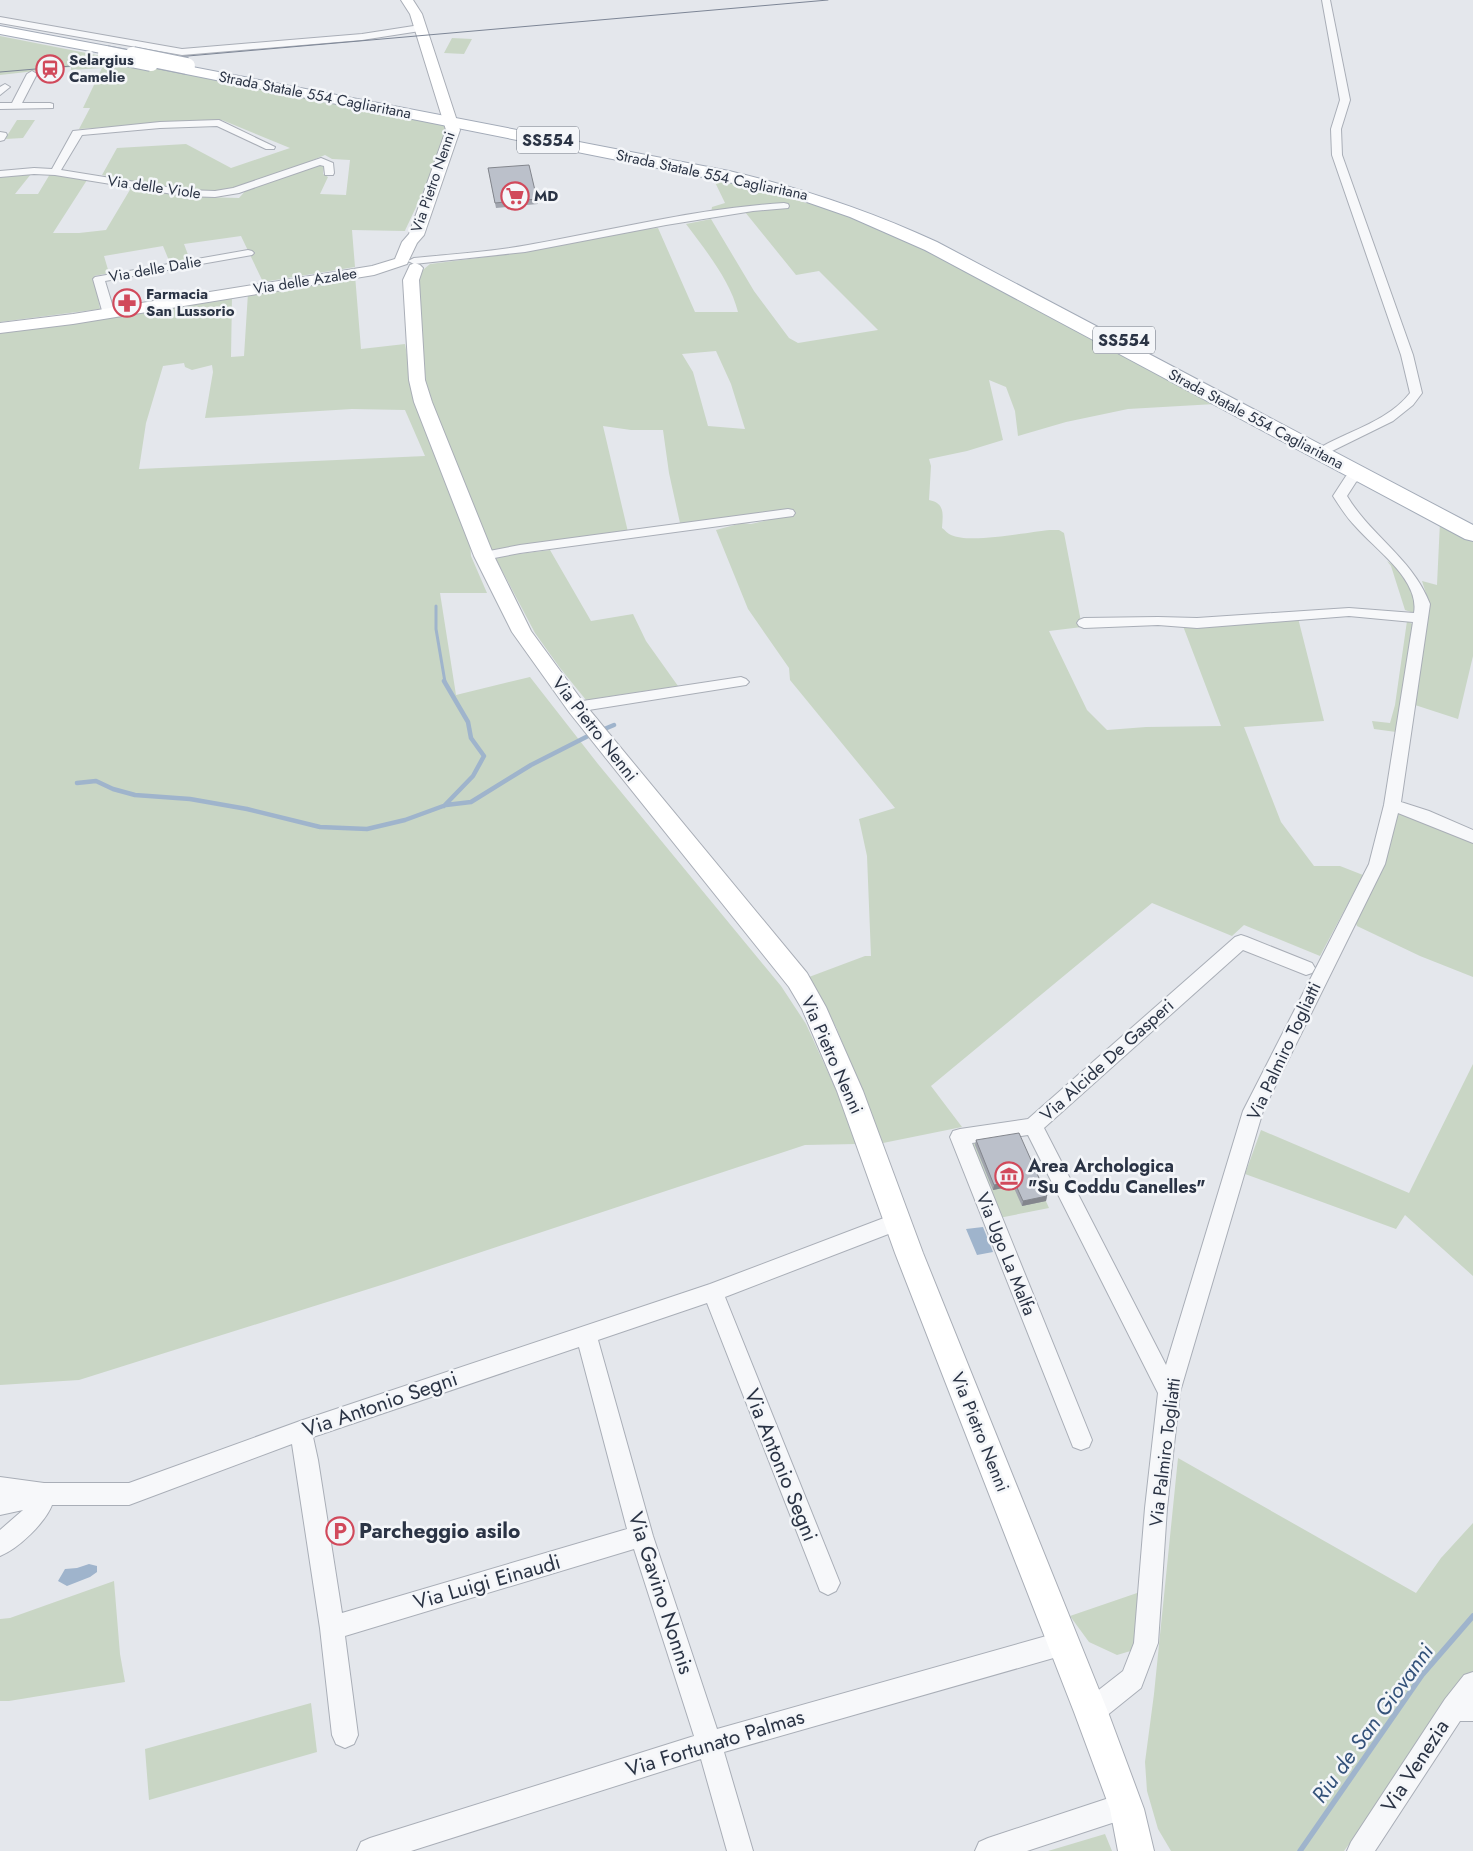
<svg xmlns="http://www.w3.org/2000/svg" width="1473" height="1851" viewBox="0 0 1473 1851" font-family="Jost,sans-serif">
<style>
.green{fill:#c9d6c5;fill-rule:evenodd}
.water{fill:#9fb4cc}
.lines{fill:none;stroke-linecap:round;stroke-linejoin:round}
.stream-far2{stroke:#9fb4cc;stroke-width:3}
.stream-far1{stroke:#9fb4cc;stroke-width:4.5}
.stream{stroke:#9fb4cc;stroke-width:5.5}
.street-casing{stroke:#a9aeb7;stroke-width:2}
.secondary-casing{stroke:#a9aeb7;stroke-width:2}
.primary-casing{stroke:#a3abb8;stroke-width:2}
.street{fill:#f7f8fa;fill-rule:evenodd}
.secondary{fill:#fff;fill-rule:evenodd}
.primary{fill:#fff;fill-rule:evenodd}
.tram{stroke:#7d8696;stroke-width:1}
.primary-bridge-casing{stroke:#a3abb8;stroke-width:18;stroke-linecap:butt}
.primary-bridge{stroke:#fff;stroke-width:16}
.wall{fill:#a1a5ae}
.shaded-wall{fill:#83868d}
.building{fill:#bbc0ca;stroke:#83868d}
.labels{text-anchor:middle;stroke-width:5;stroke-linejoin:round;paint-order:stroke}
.far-poi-label{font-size:15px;font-weight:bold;fill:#2b3445;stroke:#f4f6f9;text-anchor:start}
.far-street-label{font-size:15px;fill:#2b3445;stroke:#f4f6f9}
.shield{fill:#f4f6f9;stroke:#676e7b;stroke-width:1}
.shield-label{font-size:16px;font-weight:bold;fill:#2b3445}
.street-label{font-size:18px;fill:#2b3445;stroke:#f4f6f9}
.poi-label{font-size:18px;font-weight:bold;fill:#2b3445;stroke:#f4f6f9;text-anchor:start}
.near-street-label{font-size:21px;fill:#2b3445;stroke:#f4f6f9}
.near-poi-label{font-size:21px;font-weight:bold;fill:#2b3445;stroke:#f4f6f9;text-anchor:start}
.near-water-label{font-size:22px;font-style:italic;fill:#34527a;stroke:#f4f6f9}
</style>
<rect width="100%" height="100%" fill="#e4e7ec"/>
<path class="green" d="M0 36 446 124C448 141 414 212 405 231L352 230 355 267 263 282 241 236 184 244 190 260 170 263 163 246 104 256 109 273 94 276 100 309 0 322V176L31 174 15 194H38L50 174 87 180 53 233H79L106 230 131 188 205 197 239 198 247 189 321 164 324 166 323 174 328 177 320 194 346 195 350 160 332 159 325 155C290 169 251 191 212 192 178 194 136 182 102 175L117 148 186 144 231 168 290 148 222 120 79 129 90 108H83L102 68 71 70V67L0 75Z
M452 38 472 39 464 54 444 53Z
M17 120H35L23 138 5 139Z
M712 176 759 185 873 222 1215 404 1128 409 1066 422 1018 436 1015 411 1006 387 989 380 1003 440 967 451 929 459 931 466 929 500C945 503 943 514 942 528 945 530 948 534 951 535 970 544 1028 532 1050 530H1059L1064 533 1082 627 1049 631 1087 710 1107 730 1146 727 1221 726 1183 626 1298 618 1324 721 1244 727 1281 822 1314 866H1340L1363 875 1320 956 1244 925 1232 936 1152 903 931 1086 962 1127 883 1143 836 1027 809 977 865 956H871L867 856 859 819 895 808 790 680 789 668 748 609 716 530 742 523 751 524 789 515 680 523 669 473 663 430H631L603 426 628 532 492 551 482 532 426 387 418 274 430 264 524 252 643 229 658 228 695 312H738C730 280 706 251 686 224L711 219 754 291 789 338 798 343 878 330 819 271 796 275 745 212 786 208 790 205 778 204 711 213 712 207 725 203ZM716 351 731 384 745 429 708 426 693 372 682 354Z
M355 275 361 349 405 344 417 409 470 541 471 556 487 593H440L456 695 530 677 598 764 781 986 806 1024 838 1094 857 1144 805 1145 394 1281 79 1380 0 1385V331L232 296 231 357 244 356 248 293ZM184 363 185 367 192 370 212 365 213 372 205 418 352 409 405 410 425 456 139 469 146 423 163 366Z
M1440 522 1473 539V656L1458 719 1415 705 1429 603 1422 581 1437 585Z
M550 550 591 621 633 614 646 641 678 686 586 700 560 668 535 633 495 557Z
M1387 561C1407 575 1416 582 1418 608L1414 613 1405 610 1391 566Z
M1407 621 1416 626 1396 732 1374 729 1372 721 1390 723 1395 705Z
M1397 811 1473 841V977L1420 956 1357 926 1354 919Z
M1473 1064V1276L1405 1215 1396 1229 1245 1174 1261 1130 1409 1193Z
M1016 1134 1049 1208 999 1218 969 1144Z
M1178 1458 1416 1593 1441 1558 1473 1523V1679L1344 1851H1171L1158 1829 1147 1791 1145 1762 1154 1694Z
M114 1581 120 1654 125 1682 9 1701H0V1619L10 1618Z
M1140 1592 1134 1650 1117 1655 1089 1642 1070 1616Z
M311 1703 317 1752 149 1800 145 1749Z
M1105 1834 1112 1851H1048Z"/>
<path class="water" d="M983 1227 993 1252 977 1255 966 1229Z
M89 1564 97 1566V1572L90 1577 67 1586 58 1581 65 1569 77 1568Z"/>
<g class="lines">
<path class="stream-far2" d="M436 606V629L445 682"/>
<path class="stream-far1" d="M444 681 468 722 471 738 484 756 473 776 444 806
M602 730 614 725
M77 783 96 781 113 789 135 795 190 799 247 809 320 827 367 829 405 820 446 805 471 802 531 765 592 734"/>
<path class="stream" d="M1300 1851 1422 1675 1473 1616"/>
<g class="street-casing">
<path id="street" d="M1322 0H1330L1350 100 1341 129 1342 155 1413 355 1422 393 1413 405 1393 421 1328 453 1323 452 1321 449 1323 446C1352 430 1389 420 1410 393L1401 355 1332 155 1331 129 1340 100Z
M0 17 182 49 362 34 420 25 425 28 420 31 362 40 182 55 0 23Z
M32 71 37 74 22 103H50L53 104V108L0 109V103H12L27 74Z
M5 84 10 87 0 95V87Z
M219 120 275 147 274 149H266L217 126 160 128 82 135 61 170 185 190 215 191 233 188 321 158 333 163 334 173 333 175H325L324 166 320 165 239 193 215 197 185 196 55 175 34 174 0 177V171L34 168 52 169 73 131 160 122Z
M0 132 6 133 7 135 4 140 0 141Z
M784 203 788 204 789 206 788 208 753 211 666 225 525 252 414 264 408 261 414 258C452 254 491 252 528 245 613 230 698 208 784 203Z
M248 250 252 251 254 253 252 255 105 281 115 314 109 318 103 314 93 279 95 277Z
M1360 470 1367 474 1356 482 1347 496C1371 536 1413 559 1430 604L1401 802 1429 811 1473 830V843L1398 813 1385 864 1263 1111 1180 1392 1167 1508 1158 1643 1141 1688 1100 1721 1091 1724 1082 1721 1079 1712 1082 1703 1123 1671 1134 1643 1145 1508 1158 1393 1028 1135 972 1143 1092 1440 1089 1447 1081 1450 1073 1447 950 1137 953 1131 960 1129 1028 1119 1235 937 1241 935 1247 937 1312 963 1315 968 1312 973 1306 975 1243 950 1044 1128 1166 1365 1243 1111 1369 864 1384 805 1413 622 1349 616 1197 628 1158 625 1084 628 1079 626 1077 623 1079 620 1084 618 1158 617 1197 618 1349 608 1414 613C1420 580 1376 550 1356 527 1347 518 1340 507 1333 496L1346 476Z
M788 509 793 510 795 513 793 516 520 553 484 560 477 556 479 553 520 545Z
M741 677 746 679 749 682 746 685 576 712 571 711 568 707 571 703 576 702Z
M897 1213 904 1216 907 1222 904 1228 725 1297 840 1583 836 1591 828 1595 820 1591 707 1303 598 1340 653 1536 717 1729 1064 1631 1073 1634 1076 1643 1073 1652 1064 1655 724 1752 753 1851H727L701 1759 411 1851H357L361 1842 370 1838 694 1736 634 1549 345 1636 358 1735 354 1744 345 1748 336 1744 332 1735 320 1628 292 1444 129 1505H52C45 1523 18 1549 0 1556V1530L23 1510 0 1515V1477L44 1483H129L300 1421 710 1284ZM579 1347 627 1529 342 1613 318 1460 313 1437Z
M1473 1672V1721H1460L1375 1851H1347L1351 1842 1445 1699 1464 1675Z
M1127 1796 1136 1800 1140 1809 1136 1818 1127 1822 1112 1823 1027 1851H975L979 1842 988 1838 1112 1797Z"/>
</g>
<g class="secondary-casing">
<path id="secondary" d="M401 0H413L422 14 460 130 424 235 417 243 407 264 374 275 73 324 0 333V323L73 314 372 266 395 259 402 242 409 234 446 130 410 14Z
M415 263 420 265 423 268 419 280 425 380 432 402 494 556 531 631 583 702 807 973 826 1007 863 1091 923 1253 1108 1712 1144 1809 1154 1851H1118L1110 1809 1074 1712 895 1253 837 1091 802 1009 789 987 569 712 512 632 474 556 414 402 409 380 403 280 410 265Z"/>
</g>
<g class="primary-casing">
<path id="primary" d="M0 26 133 51 138 52 140 55 138 58 133 59 0 34Z
M156 60 729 171C801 188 870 211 937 242L1473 525V541L1465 539 925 250 850 217 801 200 753 187 151 67 149 64 151 61Z"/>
</g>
<use href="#street" class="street"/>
<use href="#secondary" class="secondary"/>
<use href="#primary" class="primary"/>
<path class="tram" d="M165 58 828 0
M0 72 131 61"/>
<g class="primary-bridge-casing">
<path id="primary-bridge" d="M106 54 151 63
M133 55 187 66"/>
</g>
<use href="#primary-bridge" class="primary-bridge"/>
</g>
<path class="wall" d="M488 168 537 199 538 204 496 208Z
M976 1140 1047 1196 1046 1201 1022 1206 1013 1186 993 1190 975 1145Z"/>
<path class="shaded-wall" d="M1014 1181 1013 1186 993 1190 994 1185Z
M1047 1196 1046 1201 1022 1206 1023 1201Z"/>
<path class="building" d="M529 165 537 199 495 203 488 168Z
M1019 1133 1047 1196 1023 1201 1014 1181 994 1185 976 1140Z"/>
<defs>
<g id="station-ring" transform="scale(1.4375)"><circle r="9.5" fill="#f4f6f9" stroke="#d1495b" stroke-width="1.5"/><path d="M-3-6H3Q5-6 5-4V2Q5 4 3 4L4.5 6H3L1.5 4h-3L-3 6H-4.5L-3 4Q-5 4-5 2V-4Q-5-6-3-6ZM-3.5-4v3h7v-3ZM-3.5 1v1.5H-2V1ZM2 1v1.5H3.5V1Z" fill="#d1495b"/></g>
<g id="supermarket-ring" transform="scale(1.4375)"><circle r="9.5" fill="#f4f6f9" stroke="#d1495b" stroke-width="1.5"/><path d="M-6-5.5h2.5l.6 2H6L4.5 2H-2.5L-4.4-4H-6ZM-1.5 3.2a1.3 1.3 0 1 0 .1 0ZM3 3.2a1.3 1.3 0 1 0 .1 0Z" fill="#d1495b"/></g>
<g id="pharmacy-ring" transform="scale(1.4375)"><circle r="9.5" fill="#f4f6f9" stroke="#d1495b" stroke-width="1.5"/><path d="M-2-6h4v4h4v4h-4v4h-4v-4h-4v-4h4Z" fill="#d1495b"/></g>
<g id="museum-ring" transform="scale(1.4375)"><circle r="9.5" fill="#f4f6f9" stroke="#d1495b" stroke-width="1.5"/><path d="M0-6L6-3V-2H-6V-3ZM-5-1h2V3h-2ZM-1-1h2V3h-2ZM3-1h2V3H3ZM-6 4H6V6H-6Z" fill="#d1495b"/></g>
<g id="parking-ring" transform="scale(1.4375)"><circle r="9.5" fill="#f4f6f9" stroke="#d1495b" stroke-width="1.5"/><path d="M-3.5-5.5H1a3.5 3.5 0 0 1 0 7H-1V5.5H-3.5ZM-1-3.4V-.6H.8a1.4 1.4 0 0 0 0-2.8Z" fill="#d1495b"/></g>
</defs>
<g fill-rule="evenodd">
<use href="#station-ring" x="50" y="69"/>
<use href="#supermarket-ring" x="515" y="196"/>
<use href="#pharmacy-ring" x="127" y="303"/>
<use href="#museum-ring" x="1009" y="1176"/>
<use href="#parking-ring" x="340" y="1531"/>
</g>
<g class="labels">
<g class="far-poi-label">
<text x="69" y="65">Selargius<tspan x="69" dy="17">Camelie</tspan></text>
<text x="534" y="201">MD</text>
<text x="146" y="299">Farmacia<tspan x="146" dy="17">San Lussorio</tspan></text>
</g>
<g class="far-street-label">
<text transform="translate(315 95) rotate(11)" y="5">Strada Statale 554 Cagliaritana</text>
<text transform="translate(712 175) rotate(12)" y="5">Strada Statale 554 Cagliaritana</text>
<text transform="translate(433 182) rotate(-71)" y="5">Via Pietro Nenni</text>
<text transform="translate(154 187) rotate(8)" y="5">Via delle Viole</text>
<text transform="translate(155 269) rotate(-10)" y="5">Via delle Dalie</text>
<text transform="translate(305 281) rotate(-9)" y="5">Via delle Azalee</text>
<text transform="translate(1256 419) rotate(28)" y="5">Strada Statale 554 Cagliaritana</text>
</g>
<g class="shield">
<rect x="517" y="126.5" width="62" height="27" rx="4"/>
<rect x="1093" y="326.5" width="62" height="27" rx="4"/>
</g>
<g class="shield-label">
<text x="548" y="146">SS554</text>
<text x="1124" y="346">SS554</text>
</g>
<g class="street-label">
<text transform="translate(595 729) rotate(52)" y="6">Via Pietro Nenni</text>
<text transform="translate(1284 1051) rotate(-65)" y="6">Via Palmiro Togliatti</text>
<text transform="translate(832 1055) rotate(66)" y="6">Via Pietro Nenni</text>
<text transform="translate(1107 1060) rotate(-42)" y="6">Via Alcide De Gasperi</text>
<text transform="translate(1006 1254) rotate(68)" y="6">Via Ugo La Malfa</text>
<text transform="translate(980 1432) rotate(68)" y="6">Via Pietro Nenni</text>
<text transform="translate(1165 1452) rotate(-83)" y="6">Via Palmiro Togliatti</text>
</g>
<g class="poi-label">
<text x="1028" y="1172">Area Archologica<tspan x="1028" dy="21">"Su Coddu Canelles"</tspan></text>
</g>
<g class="near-street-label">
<text transform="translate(380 1404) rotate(-19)" y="7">Via Antonio Segni</text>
<text transform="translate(781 1465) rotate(68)" y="7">Via Antonio Segni</text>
<text transform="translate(487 1582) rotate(-16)" y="7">Via Luigi Einaudi</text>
<text transform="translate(661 1593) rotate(72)" y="7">Via Gavino Nonnis</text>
<text transform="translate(715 1743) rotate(-17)" y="7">Via Fortunato Palmas</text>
<text transform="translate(1415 1766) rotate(-57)" y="7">Via Venezia</text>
</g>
<g class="near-poi-label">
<text x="359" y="1538">Parcheggio asilo</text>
</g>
<g class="near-water-label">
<text transform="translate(1372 1723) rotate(-54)" y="8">Riu de San Giovanni</text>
</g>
</g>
</svg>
